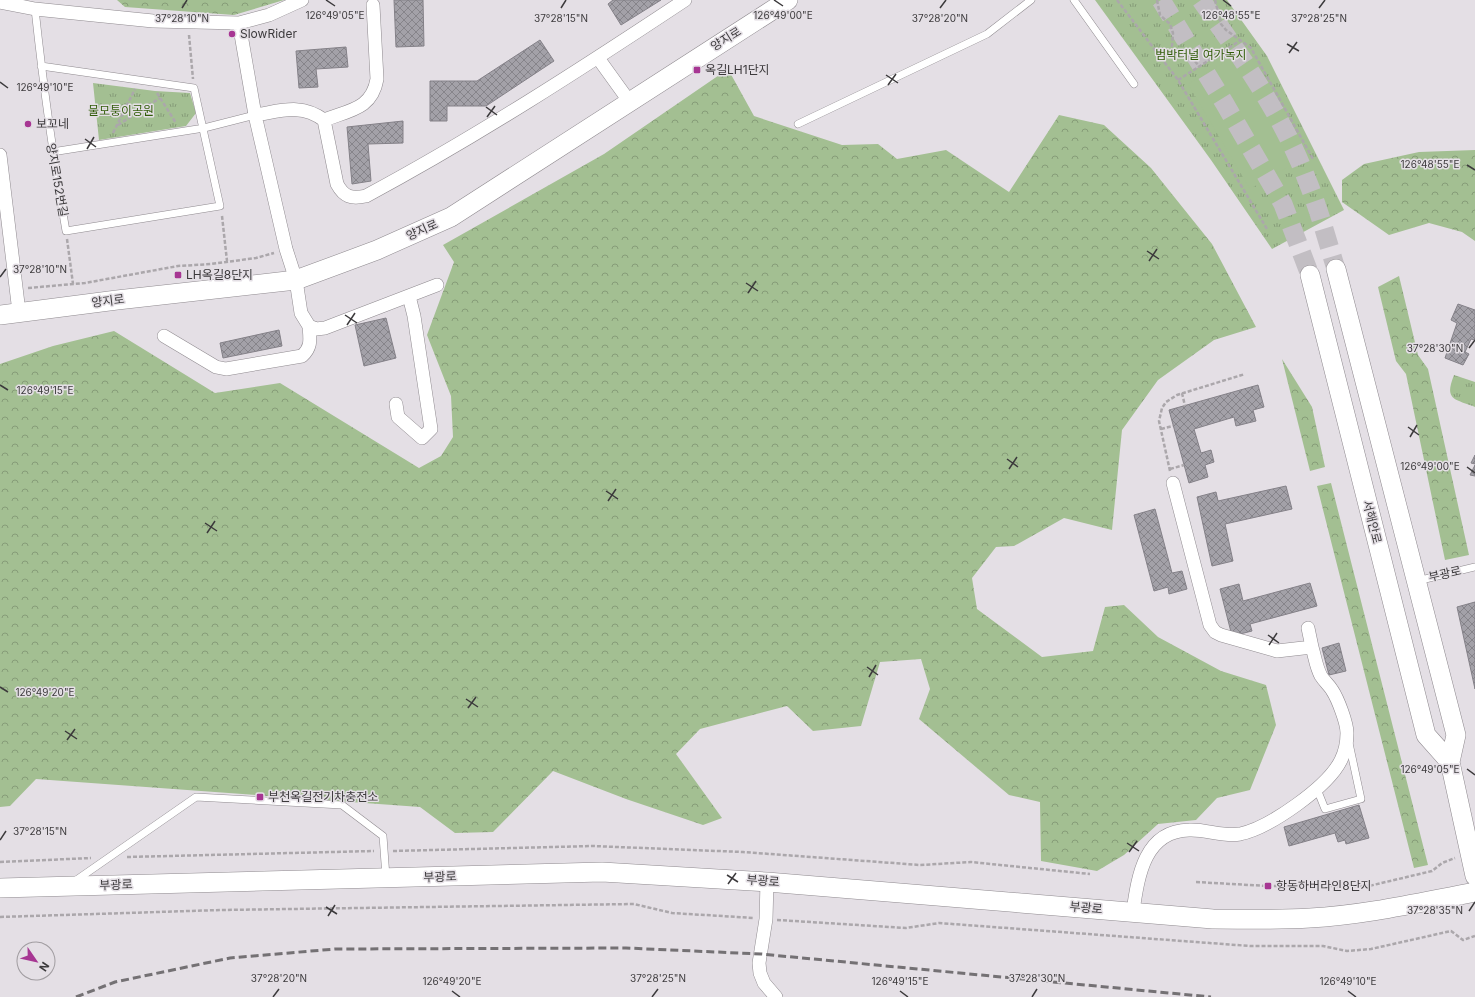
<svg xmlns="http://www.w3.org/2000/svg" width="1475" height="997" viewBox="0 0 1475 997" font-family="Inter,'Noto Sans KR',sans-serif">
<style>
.grass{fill:url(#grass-tufts)}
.forest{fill:url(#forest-crowns)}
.pitch{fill:#a3bf92}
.building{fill:url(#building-cross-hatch);stroke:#848188}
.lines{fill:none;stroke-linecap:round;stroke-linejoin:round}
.secondary-tunnel{stroke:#c2bec3;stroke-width:19;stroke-dasharray:19 10;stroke-linecap:butt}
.lane-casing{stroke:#8f8a8f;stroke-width:8}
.street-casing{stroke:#8f8a8f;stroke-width:14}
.secondary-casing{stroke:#8f8a8f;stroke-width:20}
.path{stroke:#aba7ab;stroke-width:2.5;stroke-dasharray:4 2;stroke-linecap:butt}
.lane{stroke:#fff;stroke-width:7}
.street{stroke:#fff;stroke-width:13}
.secondary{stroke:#fff;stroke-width:19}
.rail{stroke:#747174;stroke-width:3;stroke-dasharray:8 4;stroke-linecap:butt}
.ticks{fill:none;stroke:#3c3a3c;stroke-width:1.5}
.poi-dot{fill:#a73693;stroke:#e4dfe5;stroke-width:1.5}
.labels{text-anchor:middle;stroke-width:3;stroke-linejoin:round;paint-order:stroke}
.poi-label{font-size:12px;fill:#3c3a3c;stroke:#e4dfe5;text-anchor:start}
.street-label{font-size:12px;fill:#3c3a3c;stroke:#e4dfe5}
.park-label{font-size:12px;fill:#325d0a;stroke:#e4dfe5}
.ticks-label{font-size:10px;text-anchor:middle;fill:#3c3a3c;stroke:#e4dfe5;stroke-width:3;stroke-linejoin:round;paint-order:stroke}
</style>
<defs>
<pattern id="grass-tufts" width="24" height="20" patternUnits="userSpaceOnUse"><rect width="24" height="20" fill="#a3bf92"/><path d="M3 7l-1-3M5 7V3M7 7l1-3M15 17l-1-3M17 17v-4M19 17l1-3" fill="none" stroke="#869c78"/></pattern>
<pattern id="forest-crowns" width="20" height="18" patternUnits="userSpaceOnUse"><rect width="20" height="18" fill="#a3bf92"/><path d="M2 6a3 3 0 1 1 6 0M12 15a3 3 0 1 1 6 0" fill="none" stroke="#869c78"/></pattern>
<pattern id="building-cross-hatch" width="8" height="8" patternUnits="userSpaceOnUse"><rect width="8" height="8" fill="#a3a1a8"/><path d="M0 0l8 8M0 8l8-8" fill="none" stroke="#86848a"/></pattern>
</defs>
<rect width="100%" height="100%" fill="#e4dfe5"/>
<path class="grass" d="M1095 0H1227L1267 56 1344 210 1272 249 1211 160Z
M93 83 155 91 190 93 196 113 186 126 99 140Z
M1454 375 1475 382V407C1454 399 1444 400 1454 375Z"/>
<path class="forest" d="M117 0H284L234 15 125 7Z
M728 69 754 116 842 145 878 144 897 159 946 150 1009 192 1059 115 1104 125 1151 168 1212 244 1256 327 1214 340 1158 380 1122 430 1112 530 1064 518 1014 546 996 547 972 578 977 609 1042 657 1093 651 1105 607 1124 605 1158 637 1221 671 1266 685 1276 725 1250 790 1217 798 1196 820 1158 824 1124 855 1097 871 1041 861 1040 802 1009 795 919 719 930 689 921 659 880 662 861 726 813 731 787 706 700 729 676 754 722 818 703 825 626 799 553 771 493 832 455 833 420 807 36 779 10 806 0 807V364L53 346 114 331 215 393 280 383 419 468 441 456 453 437 451 396 427 335 454 262 443 245 604 154Z
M1475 150V241L1462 232 1429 223 1389 235 1342 202V180L1364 164 1419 152Z
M1399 276 1418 355 1428 369 1469 555 1445 560 1406 374 1396 361 1378 287Z
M1282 359 1312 407 1325 467 1310 471Z
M1331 483 1428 865 1414 868 1317 486Z"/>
<path class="pitch" d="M1248 48 1310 154 1250 189 1188 84Z"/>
<path class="building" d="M394 0H423L424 46 396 47Z
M613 0H661L621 25 608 4Z
M540 40 554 61 486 106H447V121H430V81H477Z
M346 47 348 67 316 69 318 87 299 88 296 51Z
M403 121V143L368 144 371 181 352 184 347 127Z
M1458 304 1475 310V340L1471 339 1465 352 1469 354 1463 365 1445 358 1457 323 1451 320Z
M386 318 396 358 364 366 355 325Z
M279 330 282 346 223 358 220 343Z
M1258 385 1264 407 1253 410 1256 421 1236 426 1234 417 1194 429 1201 453 1211 450 1214 462 1205 465 1208 477 1189 483 1169 410Z
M1475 455V464L1471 463Z
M1475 465V476L1470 475Z
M1286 486 1292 509 1225 524 1233 561 1212 566 1197 497 1216 492 1218 501Z
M1155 509 1172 573 1182 571 1187 589 1169 594 1168 587 1154 591 1134 515Z
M1310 583 1317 606 1250 624 1252 631 1232 636 1220 589 1239 584 1243 601Z
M1475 602V689L1457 607Z
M1339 643 1346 671 1329 675 1322 648Z
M1359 805 1369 838 1346 844 1345 840 1338 842 1335 833 1289 846 1284 827Z"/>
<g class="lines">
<path class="secondary-tunnel" d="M1161 0 1225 104 1283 204 1310 275
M1201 0C1242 58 1282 114 1307 180 1319 209 1327 240 1336 269"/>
<g class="lane-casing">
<path id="lane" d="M1074 0 1134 84
M35 9C43 83 53 157 66 231L220 206 194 88 41 66
M798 124 987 34 1031 0
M52 152 204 128 255 115
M1417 581 1475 567
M1317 789 1325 809 1361 799 1349 743
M75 881 196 797 342 805 383 836 386 877"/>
</g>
<g class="street-casing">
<path id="street" d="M0 2 35 9 153 21 239 23 269 15 302 0
M239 23 255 115 286 249 296 280 301 313 309 326 316 329 325 328 437 285
M598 58 629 101
M255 115C281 111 301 103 324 120 350 110 372 109 377 79L373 5
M324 120 337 184C344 197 351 199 366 196 476 137 581 69 685 0
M0 155 19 312
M164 336 216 367 226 369 302 356C312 347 310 339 309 326
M396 404 398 417 422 438 431 429 414 316 409 296
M1308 628 1312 647
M767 882 766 919 759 963 760 973 764 983 776 997
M1133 911C1138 877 1144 831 1189 830 1206 829 1223 837 1240 834 1269 828 1328 787 1341 760 1345 752 1347 742 1347 733 1347 723 1338 699 1332 690 1329 685 1324 681 1321 676 1316 667 1315 657 1312 647L1277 651 1221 635 1215 632 1210 625 1173 483"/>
</g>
<g class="secondary-casing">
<path id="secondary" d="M1336 269 1456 735 1450 762 1475 876
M1310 275 1426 735 1450 762
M0 315 117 300 296 280 377 250 451 217 788 0
M0 888 602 872 767 882 1213 919C1246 919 1278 920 1310 918 1366 915 1421 902 1475 892"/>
</g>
<path class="path" d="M1117 0 1178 80 1267 229
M1157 0 1160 15 1170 24 1173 33 1172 46 1176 54
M1215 0 1221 24 1226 30 1251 48 1313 159
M189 35 193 79
M1162 59C1176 51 1191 52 1199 67
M1178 80 1241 40
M157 93 176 123
M118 125 160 98
M113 133 135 89
M222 216 227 261
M67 239 73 284
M28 288 85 283 178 266 211 264 256 258 274 253
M1182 393 1185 406
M1161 429 1173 426
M1170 469 1184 465
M1170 471 1159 421 1162 408 1166 402 1177 395 1245 374
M393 851 592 846 743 852 920 865 971 862 1090 874
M127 857 374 851
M0 862 91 858
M1196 882 1268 886H1369L1432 871 1442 863 1455 858
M0 917 221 910 634 904 672 913 754 918
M777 920 906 928 939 923 1250 946H1323L1347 951 1371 949 1451 931 1463 940 1475 936"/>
<use href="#lane" class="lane"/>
<use href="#street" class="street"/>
<use href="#secondary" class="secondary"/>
<path class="rail" d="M76 997 115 982 230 958 335 949 626 948 761 954 1211 997"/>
</g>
<path class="ticks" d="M326 0 335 6M774 0 783 6M1223 0 1231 6M182 8 187 0M561 8 566 0M940 8 946 0M1319 8 1325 0M1287 44 1299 51M1289 53 1297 42M886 75 898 83M0 82 8 88M888 85 896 74M486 107 497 115M487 117 495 106M85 139 96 147M87 149 94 137M1467 165 1475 170M1147 251 1159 259M1149 261 1157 249M0 277 6 269M746 283 758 291M748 293 756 281M345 315 357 323M347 325 355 313M1469 348 1475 340M0 385 8 390M1408 427 1419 435M1410 437 1417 425M1007 459 1018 467M1467 467 1475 473M1009 469 1017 457M606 491 618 499M608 501 616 489M205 523 217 531M207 533 215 521M1268 635 1279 643M1269 645 1277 633M867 667 878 675M869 677 876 665M0 687 8 692M466 699 478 707M468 708 476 697M65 731 77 739M67 740 75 729M1467 769 1475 775M0 840 6 831M1127 843 1139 851M1129 852 1137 841M727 875 738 882M728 884 736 873M326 907 337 914M1469 911 1475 902M328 916 335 905M452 991 460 997M900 991 908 997M1348 991 1356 997M273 997 279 989M652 997 658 989M1032 997 1037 989"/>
<g class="poi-dot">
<circle cx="232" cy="34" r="4"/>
<rect x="693" y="66" width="8" height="8" rx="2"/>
<circle cx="28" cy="124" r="4"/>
<rect x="174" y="271" width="8" height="8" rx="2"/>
<rect x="256" y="793" width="8" height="8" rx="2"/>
<rect x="1264" y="882" width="8" height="8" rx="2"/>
</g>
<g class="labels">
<g class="poi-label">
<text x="240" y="38">SlowRider</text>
<text x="705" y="74">옥길LH1단지</text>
<text x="36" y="128">보꼬네</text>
<text x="186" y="279">LH옥길8단지</text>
<text x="268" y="801">부천옥길전기차충전소</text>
<text x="1276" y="890">항동하버라인8단지</text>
</g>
<g class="street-label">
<text transform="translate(726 39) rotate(-32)" y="4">양지로</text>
<text transform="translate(57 180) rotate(80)" y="4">양지로152번길</text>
<text transform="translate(422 230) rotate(-24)" y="4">양지로</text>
<text transform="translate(108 301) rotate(-7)" y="4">양지로</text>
<text transform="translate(1372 522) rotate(76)" y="4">서해안로</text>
<text transform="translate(1445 574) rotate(-13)" y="4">부광로</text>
<text transform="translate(440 877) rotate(-2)" y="4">부광로</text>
<text transform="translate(763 881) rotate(4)" y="4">부광로</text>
<text transform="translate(116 885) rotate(-2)" y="4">부광로</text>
<text transform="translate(1086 908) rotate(5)" y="4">부광로</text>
</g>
<g class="park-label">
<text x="1201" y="59">범박터널 여가녹지</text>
<text x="121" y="115">물모퉁이공원</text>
</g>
</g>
<g class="ticks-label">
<text x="335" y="19">126°49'05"E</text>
<text x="783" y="19">126°49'00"E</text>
<text x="1231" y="19">126°48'55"E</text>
<text x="182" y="22">37°28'10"N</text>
<text x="561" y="22">37°28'15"N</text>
<text x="940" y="22">37°28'20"N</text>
<text x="1319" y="22">37°28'25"N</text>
<text x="45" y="91">126°49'10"E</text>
<text x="1430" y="168">126°48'55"E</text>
<text x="40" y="273">37°28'10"N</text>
<text x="1435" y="352">37°28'30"N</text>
<text x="45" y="394">126°49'15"E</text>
<text x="1430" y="470">126°49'00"E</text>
<text x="45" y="696">126°49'20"E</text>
<text x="1430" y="773">126°49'05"E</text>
<text x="40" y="835">37°28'15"N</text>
<text x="1435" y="914">37°28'35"N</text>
<text x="279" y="982">37°28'20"N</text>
<text x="658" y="982">37°28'25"N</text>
<text x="1037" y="982">37°28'30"N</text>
<text x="452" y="985">126°49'20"E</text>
<text x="900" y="985">126°49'15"E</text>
<text x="1348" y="985">126°49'10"E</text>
</g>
<g transform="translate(36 961) rotate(124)"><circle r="19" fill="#e4dfe5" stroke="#a19da1"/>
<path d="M0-3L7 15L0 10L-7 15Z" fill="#a73693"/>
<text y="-6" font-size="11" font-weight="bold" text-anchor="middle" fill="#3c3a3c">N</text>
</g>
</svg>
